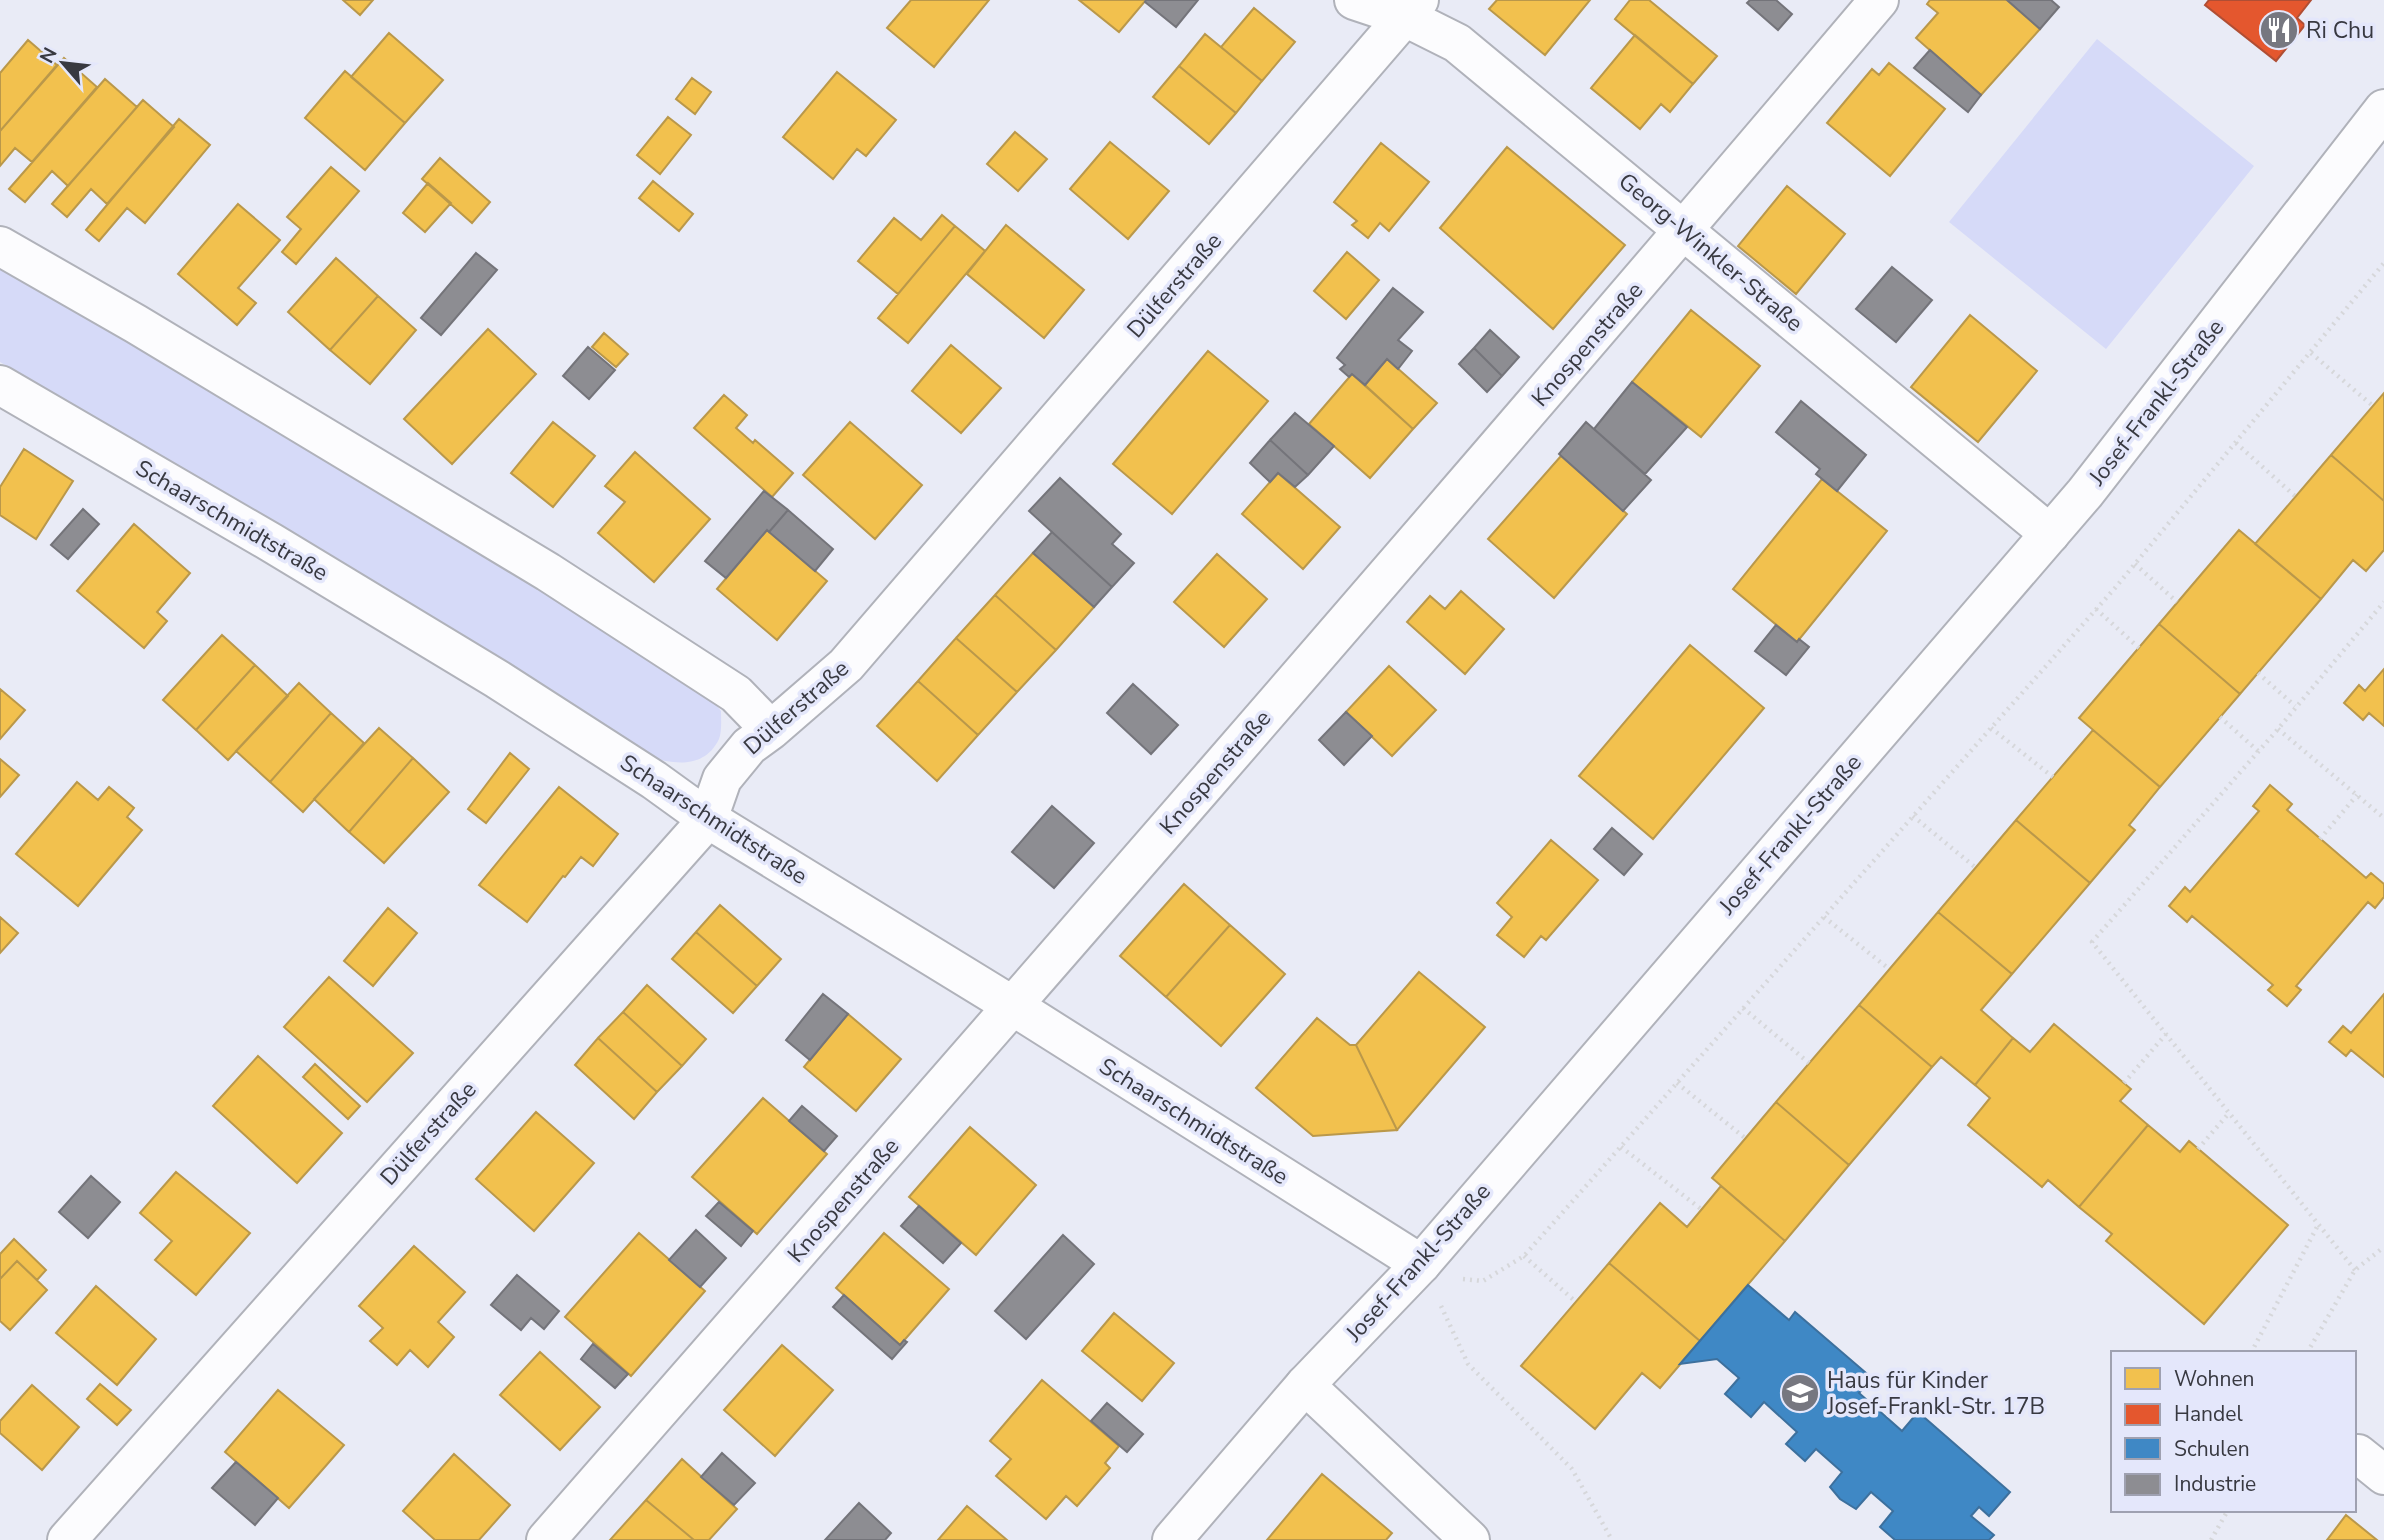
<svg xmlns="http://www.w3.org/2000/svg" width="2384" height="1540" viewBox="0 0 2384 1540" font-family="'Nunito Sans',sans-serif">
<style>
.green{fill:#d6daf8}
.homes{fill:#f2c14e;stroke:#ba984a;stroke-width:2}
.shops{fill:#e4572e;stroke:#b04e34;stroke-width:2}
.schools{fill:#3f88c5;stroke:#3d709d;stroke-width:2}
.industry{fill:#8d8d92;stroke:#74747a;stroke-width:2}
.lines{fill:none;stroke-linecap:round;stroke-linejoin:round}
.minor-casing{stroke:#b0b2ba;stroke-width:42}
.major-casing{stroke:#b0b2ba;stroke-width:42}
.path{stroke:#d6d7da;stroke-width:4.5;stroke-dasharray:2 5;stroke-linecap:butt}
.minor{stroke:#fcfcfe;stroke-width:38}
.major{stroke:#fcfcfe;stroke-width:38}
.labels{text-anchor:middle;stroke-width:7;stroke-linejoin:round;paint-order:stroke}
.poi-label{font-size:23px;fill:#383941;stroke:#e4e7fb;text-anchor:start}
.street-label{font-size:23px;fill:#383941;stroke:#e4e7fb}
</style>
<rect width="100%" height="100%" fill="#e9ebf6"/>
<path class="green" d="M2097 39 2254 166 2106 349 1949 222Z
M0 266 341 467 697 682 721 711C721 719 722 732 719 739 705 768 676 765 650 757L313 544 0 362Z"/>
<path class="homes" d="M343 0H373L360 15Z
M911 0H989L934 67 887 28Z
M1079 0H1146L1119 32Z
M1497 0H1590L1545 55 1489 9Z
M1630 0H1649L1717 56 1693 84 1615 19Z
M1930 0H2007L2040 29 1981 95 1916 38 1938 13 1927 4Z
M1254 8 1295 42 1262 81 1221 47Z
M389 33 443 80 405 123 351 77Z
M1205 34 1262 81 1236 113 1179 66Z
M1635 35 1693 84 1670 112 1661 104 1640 129 1591 88Z
M28 40 57 65 0 131V73Z
M64 58 97 87 32 162 15 148 0 166V131Z
M1889 63 1945 109 1890 176 1827 123 1872 69 1879 75Z
M1179 66 1236 113 1209 144 1153 97Z
M345 71 405 123 365 170 305 118Z
M837 72 896 120 866 156 857 149 833 179 783 137Z
M692 78 711 92 695 114 676 99Z
M105 79 137 107 68 186 52 171 25 202 9 189Z
M143 100 174 127 107 204 91 189 67 217 52 204Z
M668 117 691 135 660 174 637 155Z
M179 119 210 145 145 223 127 208 99 241 86 230Z
M1015 132 1047 159 1018 191 987 164Z
M1110 142 1169 191 1128 239 1070 189Z
M1381 143 1429 182 1389 231 1380 223 1368 238 1352 225 1357 221 1334 202Z
M1507 147 1625 245 1553 329 1440 228Z
M440 158 490 202 472 223 422 179Z
M331 167 359 191 296 264 282 252 301 229 287 217Z
M653 181 693 214 679 231 639 198Z
M428 183 451 203 425 232 403 213Z
M1787 186 1845 234 1796 294 1738 246Z
M238 204 280 240 238 288 256 303 237 325 178 274Z
M942 215 955 226 898 294 858 261 894 218 921 240Z
M1006 225 1084 290 1044 338 967 274Z
M955 226 985 251 908 343 878 318Z
M1347 252 1379 280 1346 319 1314 291Z
M336 258 378 296 330 350 288 312Z
M378 296 416 330 370 384 330 350Z
M1691 310 1760 366 1701 437 1632 382Z
M1970 315 2037 371 1978 442 1911 387Z
M488 329 536 374 452 464 404 419Z
M604 333 628 354 616 367 592 347Z
M951 345 1001 388 961 433 912 391Z
M1208 351 1268 401 1172 514 1113 464Z
M1387 359 1437 403 1413 429 1365 385Z
M1352 374 1413 429 1370 478 1309 424Z
M2384 393V501L2331 455Z
M724 395 747 415 736 428 753 443 755 440 793 473 772 497 694 428Z
M553 422 595 456 553 507 511 473Z
M850 422 922 485 875 539 803 475Z
M24 449 73 481 36 539 0 515V487Z
M635 452 710 519 654 582 598 533 625 502 605 486Z
M2331 455 2384 501V550L2366 571 2353 560 2321 599 2255 544Z
M1561 456 1627 514 1554 598 1488 539Z
M1278 473 1340 527 1303 569 1242 514Z
M1822 479 1887 531 1797 642 1733 589Z
M134 524 190 573 157 612 167 621 144 648 77 591Z
M767 530 827 581 777 640 717 589Z
M2239 530 2321 599 2240 694 2159 624Z
M1033 553 1094 607 1056 650 995 595Z
M1217 554 1267 599 1224 647 1174 602Z
M1461 591 1504 629 1465 674 1407 622 1430 596 1445 609Z
M995 595 1056 650 1017 692 956 638Z
M2159 624 2240 694 2160 787 2079 718Z
M222 635 255 665 196 730 163 700Z
M956 638 1017 692 978 735 918 681Z
M1690 645 1764 708 1653 839 1579 776Z
M255 665 288 696 228 760 196 730Z
M1389 666 1436 710 1392 756 1346 712Z
M2384 669V726L2369 713 2363 720 2344 703 2359 685 2365 691Z
M918 681 978 735 937 781 877 726Z
M299 683 331 713 270 782 236 751Z
M0 689 25 710 0 739Z
M331 713 364 743 303 812 270 782Z
M379 728 413 758 349 832 314 799Z
M2093 730 2160 787 2129 825 2135 830 2090 883 2016 820Z
M510 753 529 769 486 823 468 809Z
M413 758 449 792 384 863 349 832Z
M0 759 19 775 0 797Z
M77 782 98 800 109 787 134 808 127 817 142 830 78 906 16 854Z
M2270 785 2292 804 2287 810 2366 878 2371 873 2384 884V897L2375 908 2368 902 2296 986 2301 990 2287 1006 2268 990 2273 985 2192 916 2187 922 2169 906 2185 887 2190 892 2259 811 2253 806Z
M559 787 618 834 593 866 581 857 565 877 563 876 527 922 479 885Z
M2016 820 2090 883 2012 974 1938 912Z
M1551 840 1598 880 1546 940 1541 936 1524 957 1497 935 1512 917 1497 903Z
M1184 884 1230 925 1166 997 1120 956Z
M720 905 781 959 757 986 696 932Z
M388 908 417 933 373 986 344 961Z
M1938 912 2012 974 1981 1010 2013 1038 1975 1085 1941 1057 1932 1067 1859 1005Z
M0 917 18 933 0 953Z
M1230 925 1285 974 1221 1046 1166 997Z
M696 932 757 986 733 1013 672 959Z
M1419 972 1485 1027 1397 1130 1356 1045Z
M329 977 413 1053 367 1102 284 1027Z
M647 985 706 1039 682 1066 623 1012Z
M2384 994V1077L2351 1050 2346 1056 2329 1042 2343 1026 2351 1033Z
M1859 1005 1932 1067 1849 1165 1776 1102Z
M623 1012 682 1066 657 1092 598 1038Z
M848 1014 901 1059 856 1111 804 1067Z
M1317 1018 1350 1045H1356L1397 1130 1313 1136 1256 1088Z
M2054 1024 2131 1089 2120 1101 2148 1125 2079 1207 2048 1180 2042 1187 1968 1125 1990 1098 1975 1085 2013 1038 2030 1052Z
M598 1038 657 1092 634 1119 575 1065Z
M258 1056 342 1133 297 1183 213 1106Z
M315 1064 360 1106 348 1119 303 1077Z
M763 1098 827 1154 757 1234 692 1177Z
M1776 1102 1849 1165 1785 1241 1712 1178Z
M536 1112 594 1163 534 1231 476 1179Z
M2148 1125 2180 1152 2189 1141 2288 1225 2204 1324 2106 1241 2112 1234 2079 1207Z
M970 1127 1036 1185 976 1255 909 1197Z
M176 1172 250 1233 196 1295 155 1260 172 1241 140 1213Z
M1721 1186 1785 1241 1700 1341 1609 1263 1660 1203 1687 1227Z
M639 1233 705 1291 631 1376 565 1317Z
M884 1233 949 1289 900 1345 836 1288Z
M14 1239 46 1270 37 1280 17 1261 0 1279V1254Z
M414 1246 465 1292 438 1322 454 1337 428 1367 410 1350 397 1365 370 1341 383 1328 359 1306Z
M17 1261 47 1290 10 1330 0 1321V1279Z
M1609 1263 1700 1341 1660 1388 1642 1373 1595 1429 1521 1366Z
M96 1286 156 1339 117 1385 56 1333Z
M1114 1313 1174 1363 1142 1401 1082 1351Z
M782 1345 833 1390 775 1456 724 1410Z
M540 1352 600 1407 560 1450 500 1395Z
M1042 1380 1119 1446 1105 1463 1110 1468 1077 1506 1066 1496 1046 1519 996 1476 1011 1459 990 1441Z
M100 1384 131 1410 117 1425 87 1399Z
M32 1385 79 1427 42 1470 0 1433V1421Z
M278 1390 344 1445 289 1508 225 1452Z
M454 1454 510 1505 479 1540H435L403 1511Z
M682 1459 737 1509 709 1540H694L646 1500Z
M1322 1474 1392 1533 1386 1540H1267Z
M646 1500 694 1540H610Z
M967 1506 1007 1540H938Z
M2346 1515 2377 1540H2327Z"/>
<path class="shops" d="M2209 0H2311L2297 18 2305 25 2276 61 2205 5Z"/>
<path class="schools" d="M1748 1285 1789 1320 1795 1312 1872 1378 1859 1393 1902 1431 1918 1412 2010 1492 1989 1516 1979 1507 1971 1516 1994 1535 1989 1540H1895L1880 1527 1893 1511 1871 1492 1856 1509 1840 1499 1830 1487 1842 1472 1816 1449 1805 1461 1786 1444 1797 1432 1764 1402 1751 1417 1725 1394 1739 1378 1717 1359 1680 1364Z"/>
<path class="industry" d="M1146 0H1198L1176 27 1145 2Z
M1750 0H1776L1792 14 1778 30 1747 3Z
M2007 0H2051L2059 7 2040 29Z
M1930 50 1981 95 1968 112 1914 68Z
M476 253 497 270 441 335 421 318Z
M1892 267 1932 300 1896 342 1856 309Z
M1393 288 1423 312 1398 340 1412 351 1398 369 1387 359 1365 385 1352 374 1349 377 1340 369 1345 365 1337 358Z
M1490 330 1519 357 1502 376 1474 348Z
M588 347 615 370 589 399 563 376Z
M1474 348 1502 376 1487 392 1459 364Z
M1632 382 1687 427 1645 474 1594 429Z
M1801 401 1866 455 1837 491 1816 474 1820 469 1776 432Z
M1295 413 1334 446 1308 475 1270 440Z
M1586 422 1651 480 1623 511 1559 454Z
M1270 440 1308 475 1295 487 1278 473 1270 482 1250 463Z
M1060 478 1121 534 1112 544 1134 563 1112 587 1029 511Z
M764 491 788 510 769 532 767 530 726 578 705 561Z
M83 509 99 524 68 559 51 545Z
M788 510 833 549 815 571 769 532Z
M1052 532 1112 587 1094 607 1033 553Z
M1776 625 1797 642 1799 639 1809 647 1786 675 1755 651Z
M1133 684 1178 725 1151 754 1107 713Z
M1346 712 1372 736 1344 765 1319 740Z
M1052 806 1094 843 1054 888 1012 852Z
M1612 828 1642 854 1624 875 1594 849Z
M823 994 848 1014 810 1060 786 1040Z
M802 1106 837 1136 824 1151 789 1121Z
M91 1176 120 1202 88 1238 59 1212Z
M719 1202 753 1231 741 1246 706 1216Z
M919 1206 961 1243 943 1263 901 1226Z
M696 1230 726 1258 700 1287 669 1260Z
M1063 1235 1094 1264 1026 1339 995 1311Z
M517 1275 559 1311 544 1329 531 1318 521 1330 491 1305Z
M844 1295 900 1345 904 1340 907 1342 892 1359 833 1307Z
M593 1344 628 1374 615 1388 581 1359Z
M1107 1403 1143 1434 1127 1452 1091 1421Z
M722 1453 755 1483 734 1505 701 1477Z
M236 1462 278 1498 255 1525 212 1488Z
M859 1503 891 1533 885 1540H825Z"/>
<g class="lines">
<g class="minor-casing">
<path id="minor" d="M1354 0 1405 17 1457 43 2050 534
M0 246 136 324 548 572 736 694 771 730
M0 385 272 543 497 679 654 780 708 819 1013 1006 1421 1264
M1305 1385 1470 1540
M2358 1454 2384 1475
M67 1540 708 819 722 779 749 746 771 730 846 665 1419 0
M546 1540C993 1029 1440 518 1879 0"/>
</g>
<g class="major-casing">
<path id="major" d="M1172 1540 1305 1385 1421 1264 2085 493 2384 109"/>
</g>
<path class="path" d="M2311 353 2373 406
M2236 443 2296 497
M2135 564 2177 602
M2096 609 2139 648
M2258 673 2295 706
M2220 717 2258 751
M1991 728 2053 777
M2278 729 2384 818
M1913 816 1976 868
M2320 839 2357 795
M1824 917 1889 969
M1743 1008 1809 1063
M1677 1083 1745 1138
M2124 1083 2166 1034
M1621 1147 1701 1209
M2198 1149 2229 1113
M1524 1256 1576 1302
M2355 1270 2092 942 2278 729 2384 602
M1463 1279 1483 1281 1524 1256 2115 588 2384 263
M1441 1306 1468 1364 1572 1469 1612 1540
M2251 1353 2318 1225
M2307 1353 2355 1270 2384 1247
M2211 1540 2228 1510"/>
<use href="#minor" class="minor"/>
<use href="#major" class="major"/>
</g>
<defs>
<g id="restaurant-disc" transform="scale(2.0125)"><circle r="9.5" fill="#767780" stroke="#e4e7fb"/><path d="M-5-6h1v4h1v-4h1v4h1v-4h1v5L-1.5 .5V6h-2V.5L-5-1ZM5-6V6H3V1.5H1.5Q1.5-4 5-6Z" fill="#fff"/></g>
<g id="school-disc" transform="scale(2.0125)"><circle r="9.5" fill="#767780" stroke="#e4e7fb"/><path d="M0-5L7-2L0 1L-7-2ZM-4 1L0 2.5L4 1V4Q0 6-4 4Z" fill="#fff"/></g>
</defs>
<g fill-rule="evenodd">
<use href="#restaurant-disc" x="2279" y="30"/>
<use href="#school-disc" x="1800" y="1393"/>
</g>
<g class="labels">
<g class="poi-label">
<text x="2306" y="38">Ri Chu</text>
<text x="1827" y="1388">Haus für Kinder<tspan x="1827" dy="26">Josef-Frankl-Str. 17B</tspan></text>
</g>
<g class="street-label">
<text transform="translate(1711 252) rotate(40)" y="8">Georg-Winkler-Straße</text>
<text transform="translate(1174 285) rotate(-49)" y="8">Dülferstraße</text>
<text transform="translate(1587 344) rotate(-49)" y="8">Knospenstraße</text>
<text transform="translate(2156 402) rotate(-52)" y="8">Josef-Frankl-Straße</text>
<text transform="translate(232 520) rotate(30)" y="8">Schaarschmidtstraße</text>
<text transform="translate(796 707) rotate(-41)" y="8">Dülferstraße</text>
<text transform="translate(1215 772) rotate(-49)" y="8">Knospenstraße</text>
<text transform="translate(714 819) rotate(33)" y="8">Schaarschmidtstraße</text>
<text transform="translate(1790 834) rotate(-49)" y="8">Josef-Frankl-Straße</text>
<text transform="translate(1194 1121) rotate(32)" y="8">Schaarschmidtstraße</text>
<text transform="translate(428 1133) rotate(-48)" y="8">Dülferstraße</text>
<text transform="translate(843 1200) rotate(-49)" y="8">Knospenstraße</text>
<text transform="translate(1418 1262) rotate(-48)" y="8">Josef-Frankl-Straße</text>
</g>
</g>
<rect x="2111" y="1351" width="245" height="161" fill="#e4e7fb" stroke="#9fa1b1" stroke-width="2"/>
<rect x="2125" y="1368" width="35" height="21" fill="#f2c14e" stroke="#9fa1b1" stroke-width="2"/>
<text x="2174" y="1386" font-size="21" fill="#383941">Wohnen</text>
<rect x="2125" y="1404" width="35" height="21" fill="#e4572e" stroke="#9fa1b1" stroke-width="2"/>
<text x="2174" y="1421" font-size="21" fill="#383941">Handel</text>
<rect x="2125" y="1438" width="35" height="21" fill="#3f88c5" stroke="#9fa1b1" stroke-width="2"/>
<text x="2174" y="1456" font-size="21" fill="#383941">Schulen</text>
<rect x="2125" y="1474" width="35" height="21" fill="#8d8d92" stroke="#9fa1b1" stroke-width="2"/>
<text x="2174" y="1491" font-size="21" fill="#383941">Industrie</text>
<g transform="translate(63 63) rotate(298)" stroke="#e4e7fb" stroke-width="5" paint-order="stroke">
<path d="M0-5L12 26L0 18L-12 26Z" fill="#383941"/>
<text y="-10" font-size="19" font-weight="bold" text-anchor="middle" fill="#383941">N</text>
</g>
</svg>
